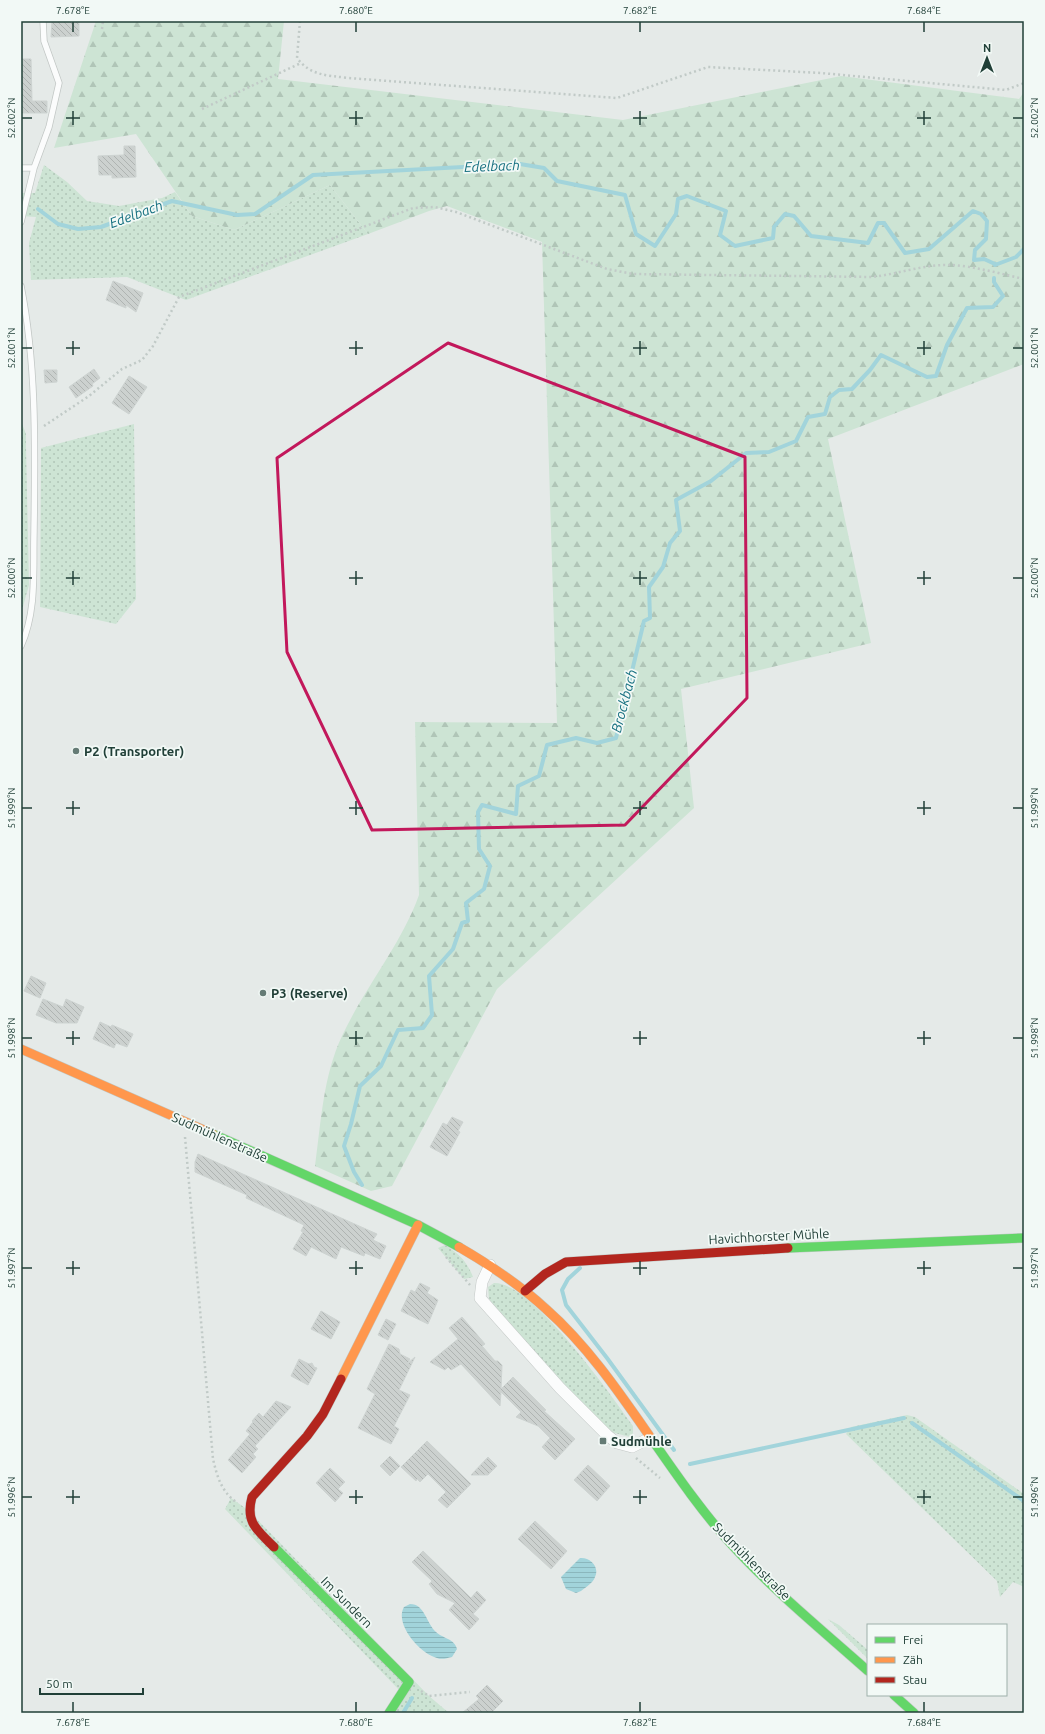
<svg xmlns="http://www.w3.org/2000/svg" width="1045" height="1734" viewBox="0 0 1045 1734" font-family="Ubuntu,sans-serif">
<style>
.grass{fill:url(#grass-dots)}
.forest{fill:url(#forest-firs)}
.water{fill:url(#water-rules)}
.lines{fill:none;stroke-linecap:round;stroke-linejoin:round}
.stream{stroke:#a2d4db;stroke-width:4}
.building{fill:url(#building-back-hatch);stroke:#cdd3d1}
.lane-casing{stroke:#c2c7c5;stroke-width:7}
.street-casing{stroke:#c2c7c5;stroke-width:12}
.fast-casing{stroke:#c0c8c5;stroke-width:10}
.slow-casing{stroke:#c0c8c5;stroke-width:10}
.jam-casing{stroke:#c0c8c5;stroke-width:10}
.path{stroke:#c1cac7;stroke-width:2.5;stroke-dasharray:2 3;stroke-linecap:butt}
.lane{stroke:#fbfcfc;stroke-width:5.5}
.street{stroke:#fbfcfc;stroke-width:11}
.fast{stroke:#63d668;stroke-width:9}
.slow{stroke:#ff974d;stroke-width:9}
.jam{stroke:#b3261e;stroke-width:9}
.marked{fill:none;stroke:#c2185b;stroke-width:3;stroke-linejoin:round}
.ticks{fill:none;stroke:#203f37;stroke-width:1.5}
.poi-dot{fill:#657b75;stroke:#f2f9f6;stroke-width:1.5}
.labels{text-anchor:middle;stroke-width:3.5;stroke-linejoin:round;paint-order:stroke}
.poi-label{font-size:13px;font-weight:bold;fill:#203f37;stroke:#f2f9f6;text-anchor:start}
.street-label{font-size:13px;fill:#203f37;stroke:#f2f9f6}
.water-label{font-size:14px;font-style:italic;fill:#167080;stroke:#f2f9f6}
.neatline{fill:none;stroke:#203f37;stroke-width:1.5}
.ticks-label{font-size:10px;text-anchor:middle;fill:#203f37}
</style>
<defs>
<pattern id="grass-dots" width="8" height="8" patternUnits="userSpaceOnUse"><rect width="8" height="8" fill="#cde4d4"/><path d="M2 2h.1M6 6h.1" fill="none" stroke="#b0c5b7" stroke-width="1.8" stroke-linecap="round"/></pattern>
<pattern id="forest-firs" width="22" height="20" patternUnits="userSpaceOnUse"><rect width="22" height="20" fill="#cde4d4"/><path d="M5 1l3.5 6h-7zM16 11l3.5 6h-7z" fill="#b0c5b7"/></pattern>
<pattern id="water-rules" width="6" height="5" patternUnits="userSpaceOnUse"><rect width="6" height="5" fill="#a2d4db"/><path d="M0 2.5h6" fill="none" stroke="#8bb7bd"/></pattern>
<pattern id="building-back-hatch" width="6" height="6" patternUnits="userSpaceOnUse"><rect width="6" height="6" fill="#ccd1cf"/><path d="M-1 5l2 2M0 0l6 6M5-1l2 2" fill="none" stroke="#afb4b2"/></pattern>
</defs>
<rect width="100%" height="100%" fill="#e5eae8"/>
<path class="grass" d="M44 165 67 182 87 201 119 206 162 198 175 192 192 216 234 230 330 185 368 234 186 300 127 277 31 280 29 243 36 217 21 216V193H35Z
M21 421 26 434V447L29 585 22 610Z
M134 424 136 599 116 624 40 607 41 448Z
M445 1245C460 1254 467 1262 473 1277L464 1279 438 1248Z
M494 1283C531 1281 612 1396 633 1426V1433L630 1437 611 1432 510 1328 489 1299 488 1287Z
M907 1415 915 1417 1024 1494V1587L1013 1582 1000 1597 997 1581 846 1434 851 1427Z
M231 1498 248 1510 429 1696 449 1713H389L401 1692 225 1509Z
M828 1619 839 1625 868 1650V1659Z"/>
<path class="forest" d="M96 21H284L278 79 623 120 841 76 1019 99 1024 92V364L828 439 871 643 681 689 694 808 497 989 392 1186 371 1191 315 1166C321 1123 323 1076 342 1036 365 987 401 945 419 895L415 722 557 723 542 242 447 206 429 211 368 234 330 185 234 230 192 216 136 134 54 148Z"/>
<path class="water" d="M580 1558C590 1557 600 1567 595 1577 593 1583 586 1587 581 1591L576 1593 566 1589 561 1577Z
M410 1604C425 1604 426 1623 436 1632 442 1638 455 1639 457 1649L452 1657C447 1658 442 1660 437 1658 420 1654 394 1624 404 1607Z"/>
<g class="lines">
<path class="stream" d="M38 209 58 224 78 229 101 227 172 201 237 215 255 214 313 175 520 164 544 168 557 181 625 195 636 234 655 246 676 214 678 199 687 196 726 211 720 235 735 246 773 238 774 227 785 214 794 216 811 236 868 243 878 223H884L905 253 929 249 973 211 981 214 987 221 986 239 975 250 974 260 984 259 995 264
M995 265 1016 257 1024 249
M362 1185 354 1172 344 1146 351 1124 360 1086 381 1066 398 1030 423 1028 432 1015 429 976 453 949 462 923 468 921 466 903 484 889 490 866 479 849 478 812 482 805 516 814 518 786 539 776 547 745 576 738 597 743 616 738 644 621 650 618 649 587 663 567 670 543 680 531 676 500 711 481 746 453 769 452 796 441 808 417 825 414 830 397 839 390 852 389 870 370 881 355 927 377 936 376 947 345 967 308 993 307 1003 296 994 282V278
M580 1268 568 1279 562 1290 566 1305 607 1358 674 1450
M912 1423 1024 1501
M690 1464 904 1418
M403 1713 412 1698"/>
</g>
<path class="building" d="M52 21H79V36L51 37Z
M21 59H31L32 101H47V113H21Z
M124 146H135L136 177 112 178V175H99L98 156 124 155Z
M113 281 143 293 136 312 126 305V308L106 300Z
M94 369 100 378 92 384 93 386 76 398 69 387Z
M44 370H57V382L45 383Z
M129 376 147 387 129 414 112 403Z
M31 976 46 983 40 998 24 991Z
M43 999 63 1007 66 999 84 1007 77 1023H56L36 1015Z
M100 1022 111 1027 112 1025 133 1034 127 1047 116 1043 114 1048 93 1039Z
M452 1117 463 1122 458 1131 460 1132 447 1156 430 1147 443 1123 447 1125Z
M198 1154 377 1234 373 1240 386 1246 380 1259 365 1253 364 1256 341 1247 336 1259 311 1247 306 1256 293 1249 303 1232 301 1231 304 1225 246 1198 247 1195 195 1172V1162Z
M420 1283 430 1288 427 1293 438 1300 428 1324 401 1311 411 1290 415 1292Z
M321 1311 340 1322 331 1339 311 1329Z
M462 1317 485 1344 482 1346 495 1361H498L502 1365 501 1389 513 1377 546 1410 544 1411 575 1439 555 1460 542 1447 550 1438 538 1426 516 1417 521 1412 501 1392 500 1406 461 1364 451 1370 448 1367 445 1370 430 1362 458 1339 449 1328Z
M386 1319 396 1324 388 1340 378 1335Z
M389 1344 399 1349 400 1354 410 1359 407 1364 415 1357 399 1390 410 1395 394 1426 399 1429 391 1444 358 1428 375 1394 367 1389Z
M299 1359 309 1364 312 1363 314 1367 317 1368 308 1385 291 1376Z
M276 1401 291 1407 255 1446 258 1449 253 1454 256 1457 242 1473 228 1460 250 1434 246 1431 253 1422 252 1421 259 1413 263 1417Z
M427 1441 471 1484 447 1508 438 1500 446 1492 428 1474 420 1482 417 1479 416 1481 401 1467Z
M390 1456 400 1466 390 1476 380 1466Z
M488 1457 497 1466 488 1475H471Z
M588 1465 610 1486 597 1501 574 1480Z
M330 1468 345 1482 338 1489 343 1493 335 1502 316 1483Z
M535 1521 567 1551 551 1569 518 1539Z
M423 1551 471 1598 477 1591 486 1600 473 1614 479 1619 469 1630 449 1610 455 1603 437 1594 429 1584 432 1581 412 1562Z
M487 1685 503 1701 491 1713H462L479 1699 476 1696Z"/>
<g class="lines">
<g class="lane-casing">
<path id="lane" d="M21 168H34L21 222
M34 168 49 127 59 83 44 41 43 21
M21 286C37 367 35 450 34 532 33 570 37 611 21 646"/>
</g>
<g class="street-casing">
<path id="street" d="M490 1265 482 1282 480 1298 560 1388 607 1435 617 1443 632 1447 650 1438"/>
</g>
<g class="fast-casing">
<path id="fast" d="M213 1134 418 1225 459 1247
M788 1248 1024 1238
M653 1441C678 1477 703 1513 732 1545 774 1591 822 1630 868 1671
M274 1547 409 1682 389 1713
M894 1695 914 1713"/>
</g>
<g class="slow-casing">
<path id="slow" d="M21 1049 213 1134
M459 1247C490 1265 520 1285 546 1309 588 1346 621 1395 653 1441
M341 1379 418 1225"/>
</g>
<g class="jam-casing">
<path id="jam" d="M525 1291 545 1274 566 1262 788 1248
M274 1547C257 1530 245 1522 252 1497L307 1436 323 1414 341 1379"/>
</g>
<path class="path" d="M300 21 297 58C311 76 326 75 348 78L617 98 708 67 821 73 1006 90 1024 83
M102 29 103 21
M202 109 301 63
M44 426 89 396 122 369 142 360 153 346 179 297 413 208 435 207 456 212 607 269 633 274 872 277C898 274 925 264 951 265 973 266 1002 274 1024 279
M185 1137 213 1459C217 1476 221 1491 236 1502
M446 1257 470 1285
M636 1458 660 1478
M421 1691 429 1696 470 1692"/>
<use href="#lane" class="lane"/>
<use href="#street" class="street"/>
<use href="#fast" class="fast"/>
<use href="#slow" class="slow"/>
<use href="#jam" class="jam"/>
</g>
<path class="marked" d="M448 343 745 457 747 698 625 825 372 830 287 652 277 458Z"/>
<path class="ticks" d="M73 22V32M356 22V32M640 22V32M924 22V32M73 111V125M356 111V125M640 111V125M924 111V125M22 118H32M66 118H80M349 118H363M633 118H647M917 118H931M1013 118H1023M73 341V355M356 341V355M640 341V355M924 341V355M22 348H32M66 348H80M349 348H363M633 348H647M917 348H931M1013 348H1023M73 571V585M356 571V585M640 571V585M924 571V585M22 578H32M66 578H80M349 578H363M633 578H647M917 578H931M1013 578H1023M73 801V815M356 801V815M640 801V815M924 801V815M22 808H32M66 808H80M349 808H363M633 808H647M917 808H931M1013 808H1023M73 1031V1045M356 1031V1045M640 1031V1045M924 1031V1045M22 1038H32M66 1038H80M349 1038H363M633 1038H647M917 1038H931M1013 1038H1023M73 1261V1275M356 1261V1275M640 1261V1275M924 1261V1275M22 1268H32M66 1268H80M349 1268H363M633 1268H647M917 1268H931M1013 1268H1023M73 1490V1504M356 1490V1504M640 1490V1504M924 1490V1504M22 1497H32M66 1497H80M349 1497H363M633 1497H647M917 1497H931M1013 1497H1023M73 1702V1712M356 1702V1712M640 1702V1712M924 1702V1712"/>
<g class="poi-dot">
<circle cx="76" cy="751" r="4"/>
<circle cx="263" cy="993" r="4"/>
<rect x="599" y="1437" width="8" height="8" rx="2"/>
</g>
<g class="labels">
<g class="poi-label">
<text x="84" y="756">P2 (Transporter)</text>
<text x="271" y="998">P3 (Reserve)</text>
<text x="611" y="1446">Sudmühle</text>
</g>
<g class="street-label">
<text transform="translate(220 1137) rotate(24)" y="5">Sudmühlenstraße</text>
<text transform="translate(769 1236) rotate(-3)" y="5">Havichhorster Mühle</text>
<text transform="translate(752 1561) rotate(45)" y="5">Sudmühlenstraße</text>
<text transform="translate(347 1602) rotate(45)" y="5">Im Sundern</text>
</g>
<g class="water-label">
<text transform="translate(492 166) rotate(-2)" y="5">Edelbach</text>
<text transform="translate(136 214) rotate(-20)" y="5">Edelbach</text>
<text transform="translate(624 701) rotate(-75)" y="5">Brockbach</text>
</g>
</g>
<rect width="1045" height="1734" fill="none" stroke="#f2f9f6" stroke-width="44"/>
<rect x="867" y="1624" width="140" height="72" fill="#f2f9f6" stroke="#9eafaa"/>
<rect x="875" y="1637" width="20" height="6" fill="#63d668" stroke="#9eafaa"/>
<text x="903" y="1644" font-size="12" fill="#203f37">Frei</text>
<rect x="875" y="1657" width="20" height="6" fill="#ff974d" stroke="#9eafaa"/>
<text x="903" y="1664" font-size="12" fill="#203f37">Zäh</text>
<rect x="875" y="1677" width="20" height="6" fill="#b3261e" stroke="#9eafaa"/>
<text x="903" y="1684" font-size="12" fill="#203f37">Stau</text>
<g transform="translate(987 58)" stroke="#f2f9f6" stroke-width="3" paint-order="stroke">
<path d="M0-3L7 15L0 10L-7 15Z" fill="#203f37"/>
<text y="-6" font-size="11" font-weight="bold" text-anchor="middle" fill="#203f37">N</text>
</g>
<path d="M40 1688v6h103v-6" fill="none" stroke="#203f37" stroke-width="2"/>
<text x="46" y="1688" font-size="12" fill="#203f37" stroke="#f2f9f6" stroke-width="3" paint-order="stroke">50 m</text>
<rect x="22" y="22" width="1001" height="1690" class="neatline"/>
<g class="ticks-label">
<text x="73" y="14">7.678°E</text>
<text x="356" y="14">7.680°E</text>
<text x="640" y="14">7.682°E</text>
<text x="924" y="14">7.684°E</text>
<text transform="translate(11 118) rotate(-90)" y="4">52.002°N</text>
<text transform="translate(1034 118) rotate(-90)" y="4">52.002°N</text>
<text transform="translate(11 348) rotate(-90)" y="4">52.001°N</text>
<text transform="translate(1034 348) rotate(-90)" y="4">52.001°N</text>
<text transform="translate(11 578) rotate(-90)" y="4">52.000°N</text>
<text transform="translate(1034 578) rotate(-90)" y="4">52.000°N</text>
<text transform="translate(11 808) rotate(-90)" y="4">51.999°N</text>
<text transform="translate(1034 808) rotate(-90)" y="4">51.999°N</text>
<text transform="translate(11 1038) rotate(-90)" y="4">51.998°N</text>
<text transform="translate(1034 1038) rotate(-90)" y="4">51.998°N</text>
<text transform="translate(11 1268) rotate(-90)" y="4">51.997°N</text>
<text transform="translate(1034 1268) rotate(-90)" y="4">51.997°N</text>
<text transform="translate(11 1497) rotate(-90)" y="4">51.996°N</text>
<text transform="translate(1034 1497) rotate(-90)" y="4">51.996°N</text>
<text x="73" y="1726">7.678°E</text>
<text x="356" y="1726">7.680°E</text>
<text x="640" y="1726">7.682°E</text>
<text x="924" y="1726">7.684°E</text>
</g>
</svg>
